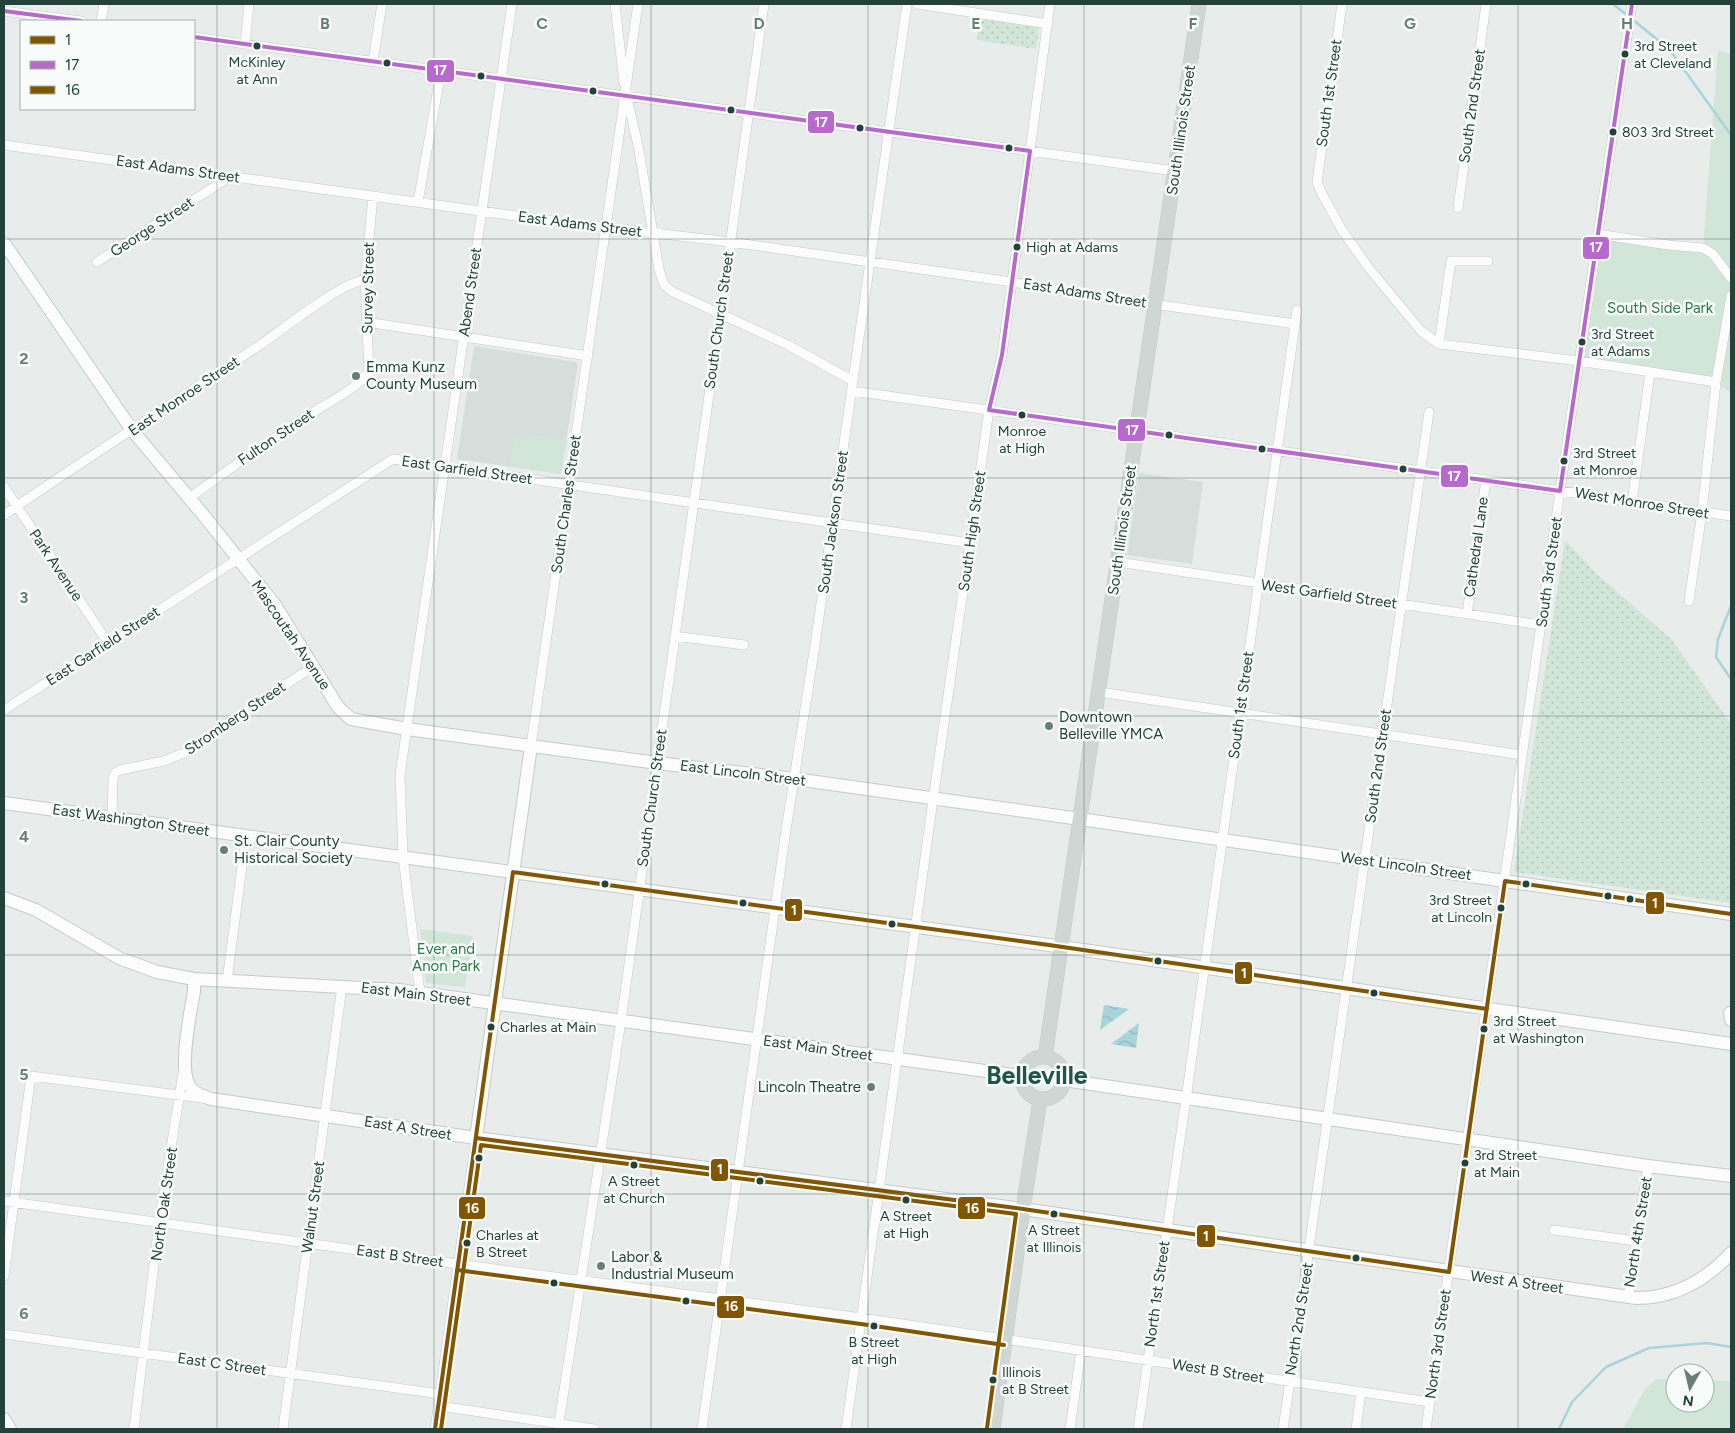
<svg xmlns="http://www.w3.org/2000/svg" width="1735" height="1433" viewBox="0 0 1735 1433" font-family="Figtree,sans-serif">
<style>
.built{fill:#d6dedb}
.grass{fill:url(#grass-dots)}
.park{fill:#d1e6d8}
.water{fill:url(#water-waves)}
.lines{fill:none;stroke-linecap:round;stroke-linejoin:round}
.stream{stroke:#a9d4db;stroke-width:2.5}
.street-casing{stroke:#c5cac8;stroke-width:10}
.secondary-casing{stroke:#c3cbc8;stroke-width:14}
.primary-casing{stroke:#c3ccc9;stroke-width:15}
.street{stroke:#fcfcfc;stroke-width:9}
.secondary{stroke:#fcfcfc;stroke-width:12}
.primary{stroke:#cfd7d5;stroke-width:14}
.bus-1-casing{stroke:#f7fbf9;stroke-width:8}
.bus-2-casing{stroke:#f7fbf9;stroke-width:8}
.bus-3-casing{stroke:#f7fbf9;stroke-width:8}
.bus-1{stroke:#815601;stroke-width:4}
.bus-2{stroke:#b869cd;stroke-width:4}
.bus-3{stroke:#815601;stroke-width:4}
.grid{fill:none;stroke:#697e78;stroke-width:1;stroke-opacity:0.55}
.bus-dot{fill:#24423a;stroke:#f7fbf9;stroke-width:2}
.poi-dot{fill:#697e78;stroke:#f7fbf9;stroke-width:2}
.labels{text-anchor:middle;stroke-width:5;stroke-linejoin:round;paint-order:stroke}
.bus-label{font-size:14px;fill:#24423a;stroke:#f7fbf9;text-anchor:start}
.street-label{font-size:15px;fill:#24423a;stroke:#f7fbf9}
.park-label{font-size:15px;fill:#2d7a4b;stroke:#f7fbf9}
.poi-label{font-size:15px;fill:#24423a;stroke:#f7fbf9;text-anchor:start}
.town-label{font-size:25px;font-weight:bold;fill:#1f5548;stroke:#f7fbf9}
.grid-label{font-size:16px;text-anchor:middle;font-weight:bold;fill:#697e78;stroke:#f7fbf9;stroke-width:5;stroke-linejoin:round;paint-order:stroke}
.line-badge{stroke:#f7fbf9;stroke-width:2}
.badge-label{font-size:14px;text-anchor:middle;font-weight:bold;fill:#fff}
</style>
<defs>
<pattern id="grass-dots" width="8" height="8" patternUnits="userSpaceOnUse" patternTransform="scale(1.25)"><rect width="8" height="8" fill="#d1e6d8"/><path d="M2 2h.1M6 6h.1" fill="none" stroke="#b3c6ba" stroke-width="1.8" stroke-linecap="round"/></pattern>
<pattern id="water-waves" width="16" height="10" patternUnits="userSpaceOnUse" patternTransform="scale(1.25)"><rect width="16" height="10" fill="#a9d4db"/><path d="M0 5q4-4 8 0t8 0" fill="none" stroke="#91b7bd"/></pattern>
</defs>
<rect width="100%" height="100%" fill="#e8edeb"/>
<path class="built" d="M474 346 576 362 578 364 561 474 457 459Z
M1139 473 1203 482 1192 564 1127 555Z"/>
<path class="grass" d="M980 19 1036 27 1039 29 1036 49 977 40Z
M1565 540 1597 574 1672 640 1731 724V903L1514 872Z"/>
<path class="park" d="M1718 50 1731 54V393L1716 382 1582 362 1598 234 1703 248Z
M528 434 567 440 561 474 510 466 514 437 527 439Z
M420 929 473 936 465 987 426 983Z
M1657 1379H1675V1403H1705V1380L1731 1381V1429H1623L1645 1389Z"/>
<path class="water" d="M1104 1005 1129 1009 1100 1030Z
M1139 1023 1136 1048 1111 1044Z"/>
<g class="lines">
<path class="stream" d="M1613 4 1628 16
M1632 19 1670 50 1731 135
M1731 606 1718 639 1716 657 1731 679
M1559 1429 1572 1402 1606 1367 1649 1348 1707 1343 1731 1347"/>
<g class="street-casing">
<path id="street" d="M615 4 624 83
M917 4 1048 24
M1342 4 1317 182 1322 194 1342 230 1368 267 1421 331 1439 344 1579 361 1716 382
M4 11 81 21
M101 21 104 4
M194 37 1175 171
M245 44 249 4
M373 61 382 4
M627 98 638 145 659 269 664 285 673 292 788 345 853 381
M4 145 545 220 730 242 1012 282 1081 294 1295 324
M418 202 441 71
M1458 208 1486 4
M1598 234 1668 245 1703 248 1713 254 1731 278
M97 262 231 176
M366 322 588 356
M1439 344 1451 261H1488
M852 391 1486 480 1731 516
M4 487 108 643
M189 498C227 471 264 444 303 419 321 406 356 390 369 372L365 280 373 196
M1632 502 1650 373
M4 515C88 457 175 402 260 345 282 330 343 281 365 280
M1118 562 1541 625
M1689 601 1702 512 1716 382 1731 296
M1467 614 1486 480
M675 636 744 645
M1099 692 1522 755
M4 710 393 459 970 543
M531 746 638 4
M112 817 113 778 115 773 120 770 164 761 184 753 252 706 313 667
M227 981 246 836
M420 993 403 857 400 775 512 4
M4 1201 458 1264 862 1318 1430 1402
M1554 1230 1636 1241
M4 1276 31 1076 202 1098
M1628 1297 1648 1166
M4 1334 440 1394
M439 1406 594 1429
M134 1429 159 1223 183 1073
M283 1429 342 986
M435 1429 476 1138
M558 1429 621 1021 764 4
M702 1429 786 830 815 645 907 4
M846 1429 932 807 989 410 1002 355 1050 4
M1070 1429 1081 1350
M1138 1429 1186 1099 1297 310
M1283 1429 1429 412
M1356 1429 1361 1392
M1426 1429 1560 491 1632 4"/>
</g>
<g class="secondary-casing">
<path id="secondary" d="M4 243 132 430 205 517 275 605 338 707 351 719 407 729 657 763 795 779 1080 819 1731 914
M4 803 1049 945 1731 1044
M4 898 36 910 119 958 157 972 194 979 399 990 1022 1076
M194 979V991C191 1011 177 1073 191 1088 196 1095 204 1096 211 1099L476 1138 1023 1209 1636 1298C1674 1298 1706 1280 1731 1253
M1730 1013 1731 1020
M1064 1080 1648 1166 1731 1176
M476 1138 531 746
M4 1419 10 1429"/>
</g>
<g class="primary-casing">
<path id="primary" d="M1022 1078a21 21 0 1 1 42 0a21 21 0 1 1-42 0Z
M1045 1057 1199 4
M993 1429 1023 1209 1040 1100"/>
</g>
<use href="#street" class="street"/>
<use href="#secondary" class="secondary"/>
<use href="#primary" class="primary"/>
<g class="bus-1-casing">
<path id="bus-1" d="M513 872 1049 945 1487 1009
M1505 881 1731 914
M476 1138 1023 1209 1449 1272
M1449 1272 1505 881
M435 1429 513 872"/>
</g>
<g class="bus-2-casing">
<path id="bus-2" d="M4 11 81 21
M194 37 1030 151
M989 410 1560 491
M989 410 1002 355 1030 151
M1560 491 1632 4"/>
</g>
<g class="bus-3-casing">
<path id="bus-3" d="M457 1270 861 1324 1004 1345
M441 1429 481 1145 1016 1214 987 1428"/>
</g>
<use href="#bus-1" class="bus-1"/>
<use href="#bus-2" class="bus-2"/>
<use href="#bus-3" class="bus-3"/>
</g>
<path class="grid" d="M217 4V1429M434 4V1429M651 4V1429M868 4V1429M1084 4V1429M1301 4V1429M1518 4V1429M4 239H1731M4 478H1731M4 716H1731M4 955H1731M4 1194H1731"/>
<g class="bus-dot">
<circle cx="257" cy="46" r="4.5"/>
<circle cx="1625" cy="54" r="4.5"/>
<circle cx="387" cy="63" r="4.5"/>
<circle cx="481" cy="76" r="4.5"/>
<circle cx="593" cy="91" r="4.5"/>
<circle cx="731" cy="110" r="4.5"/>
<circle cx="860" cy="128" r="4.5"/>
<circle cx="1613" cy="132" r="4.5"/>
<circle cx="1009" cy="148" r="4.5"/>
<circle cx="1017" cy="247" r="4.5"/>
<circle cx="1582" cy="342" r="4.5"/>
<circle cx="1022" cy="415" r="4.5"/>
<circle cx="1169" cy="435" r="4.5"/>
<circle cx="1262" cy="449" r="4.5"/>
<circle cx="1564" cy="461" r="4.5"/>
<circle cx="1403" cy="469" r="4.5"/>
<circle cx="605" cy="884" r="4.5"/>
<circle cx="1526" cy="884" r="4.5"/>
<circle cx="1608" cy="896" r="4.5"/>
<circle cx="1630" cy="899" r="4.5"/>
<circle cx="743" cy="903" r="4.5"/>
<circle cx="1501" cy="908" r="4.5"/>
<circle cx="892" cy="924" r="4.5"/>
<circle cx="1158" cy="961" r="4.5"/>
<circle cx="1374" cy="993" r="4.5"/>
<circle cx="491" cy="1027" r="4.5"/>
<circle cx="1484" cy="1029" r="4.5"/>
<circle cx="479" cy="1158" r="4.5"/>
<circle cx="1465" cy="1163" r="4.5"/>
<circle cx="634" cy="1165" r="4.5"/>
<circle cx="760" cy="1181" r="4.5"/>
<circle cx="906" cy="1200" r="4.5"/>
<circle cx="1054" cy="1214" r="4.5"/>
<circle cx="467" cy="1243" r="4.5"/>
<circle cx="1356" cy="1258" r="4.5"/>
<circle cx="554" cy="1283" r="4.5"/>
<circle cx="686" cy="1301" r="4.5"/>
<circle cx="874" cy="1326" r="4.5"/>
<circle cx="993" cy="1380" r="4.5"/>
</g>
<g class="poi-dot">
<circle cx="356" cy="376" r="5"/>
<circle cx="1049" cy="726" r="5"/>
<circle cx="224" cy="850" r="5"/>
<circle cx="871" cy="1087" r="5"/>
<circle cx="601" cy="1266" r="5"/>
</g>
<g class="labels">
<g class="bus-label">
<text x="1634" y="51">3rd Street<tspan x="1634" dy="17">at Cleveland</tspan></text>
<text x="257" y="67" text-anchor="middle">McKinley<tspan x="257" dy="17">at Ann</tspan></text>
<text x="1622" y="137">803 3rd Street</text>
<text x="1026" y="252">High at Adams</text>
<text x="1591" y="339">3rd Street<tspan x="1591" dy="17">at Adams</tspan></text>
<text x="1022" y="436" text-anchor="middle">Monroe<tspan x="1022" dy="17">at High</tspan></text>
<text x="1573" y="458">3rd Street<tspan x="1573" dy="17">at Monroe</tspan></text>
<text x="1492" y="905" text-anchor="end">3rd Street<tspan x="1492" dy="17">at Lincoln</tspan></text>
<text x="1493" y="1026">3rd Street<tspan x="1493" dy="17">at Washington</tspan></text>
<text x="500" y="1032">Charles at Main</text>
<text x="1474" y="1160">3rd Street<tspan x="1474" dy="17">at Main</tspan></text>
<text x="634" y="1186" text-anchor="middle">A Street<tspan x="634" dy="17">at Church</tspan></text>
<text x="906" y="1221" text-anchor="middle">A Street<tspan x="906" dy="17">at High</tspan></text>
<text x="1054" y="1235" text-anchor="middle">A Street<tspan x="1054" dy="17">at Illinois</tspan></text>
<text x="476" y="1240">Charles at<tspan x="476" dy="17">B Street</tspan></text>
<text x="874" y="1347" text-anchor="middle">B Street<tspan x="874" dy="17">at High</tspan></text>
<text x="1002" y="1377">Illinois<tspan x="1002" dy="17">at B Street</tspan></text>
</g>
<g class="street-label">
<text transform="translate(1329 93) rotate(-82)" y="5">South 1st Street</text>
<text transform="translate(1472 106) rotate(-82)" y="5">South 2nd Street</text>
<text transform="translate(1181 130) rotate(-82)" y="5">South Illinois Street</text>
<text transform="translate(178 169) rotate(8)" y="5">East Adams Street</text>
<text transform="translate(580 224) rotate(7)" y="5">East Adams Street</text>
<text transform="translate(152 227) rotate(-33)" y="5">George Street</text>
<text transform="translate(368 288) rotate(-89)" y="5">Survey Street</text>
<text transform="translate(470 292) rotate(-82)" y="5">Abend Street</text>
<text transform="translate(1085 293) rotate(9)" y="5">East Adams Street</text>
<text transform="translate(719 320) rotate(-82)" y="5">South Church Street</text>
<text transform="translate(184 396) rotate(-34)" y="5">East Monroe Street</text>
<text transform="translate(276 437) rotate(-34)" y="5">Fulton Street</text>
<text transform="translate(467 470) rotate(8)" y="5">East Garfield Street</text>
<text transform="translate(1642 503) rotate(9)" y="5">West Monroe Street</text>
<text transform="translate(566 504) rotate(-82)" y="5">South Charles Street</text>
<text transform="translate(833 522) rotate(-82)" y="5">South Jackson Street</text>
<text transform="translate(1122 530) rotate(-82)" y="5">South Illinois Street</text>
<text transform="translate(972 531) rotate(-82)" y="5">South High Street</text>
<text transform="translate(1476 547) rotate(-82)" y="5">Cathedral Lane</text>
<text transform="translate(56 565) rotate(56)" y="5">Park Avenue</text>
<text transform="translate(1549 572) rotate(-82)" y="5">South 3rd Street</text>
<text transform="translate(1329 594) rotate(8)" y="5">West Garfield Street</text>
<text transform="translate(291 635) rotate(56)" y="5">Mascoutah Avenue</text>
<text transform="translate(103 646) rotate(-33)" y="5">East Garfield Street</text>
<text transform="translate(1241 705) rotate(-82)" y="5">South 1st Street</text>
<text transform="translate(235 718) rotate(-34)" y="5">Stromberg Street</text>
<text transform="translate(1378 766) rotate(-82)" y="5">South 2nd Street</text>
<text transform="translate(743 773) rotate(7)" y="5">East Lincoln Street</text>
<text transform="translate(652 798) rotate(-82)" y="5">South Church Street</text>
<text transform="translate(131 820) rotate(8)" y="5">East Washington Street</text>
<text transform="translate(1406 866) rotate(8)" y="5">West Lincoln Street</text>
<text transform="translate(416 994) rotate(7)" y="5">East Main Street</text>
<text transform="translate(818 1048) rotate(8)" y="5">East Main Street</text>
<text transform="translate(408 1128) rotate(9)" y="5">East A Street</text>
<text transform="translate(164 1204) rotate(-82)" y="5">North Oak Street</text>
<text transform="translate(313 1207) rotate(-82)" y="5">Walnut Street</text>
<text transform="translate(1638 1232) rotate(-81)" y="5">North 4th Street</text>
<text transform="translate(400 1256) rotate(8)" y="5">East B Street</text>
<text transform="translate(1517 1282) rotate(8)" y="5">West A Street</text>
<text transform="translate(1157 1294) rotate(-82)" y="5">North 1st Street</text>
<text transform="translate(1299 1319) rotate(-81)" y="5">North 2nd Street</text>
<text transform="translate(1438 1344) rotate(-82)" y="5">North 3rd Street</text>
<text transform="translate(222 1364) rotate(8)" y="5">East C Street</text>
<text transform="translate(1218 1371) rotate(9)" y="5">West B Street</text>
</g>
<g class="park-label">
<text x="1660" y="313">South Side Park</text>
<text x="446" y="954">Ever and<tspan x="446" dy="17">Anon Park</tspan></text>
</g>
<g class="poi-label">
<text x="366" y="372">Emma Kunz<tspan x="366" dy="17">County Museum</tspan></text>
<text x="1059" y="722">Downtown<tspan x="1059" dy="17">Belleville YMCA</tspan></text>
<text x="234" y="846">St. Clair County<tspan x="234" dy="17">Historical Society</tspan></text>
<text x="861" y="1092" text-anchor="end">Lincoln Theatre</text>
<text x="611" y="1262">Labor &amp;<tspan x="611" dy="17">Industrial Museum</tspan></text>
</g>
<g class="town-label">
<text x="1037" y="1084">Belleville</text>
</g>
</g>
<g class="grid-label">
<text x="325" y="29">B</text>
<text x="542" y="29">C</text>
<text x="759" y="29">D</text>
<text x="976" y="29">E</text>
<text x="1193" y="29">F</text>
<text x="1410" y="29">G</text>
<text x="1627" y="29">H</text>
<text x="24" y="364">2</text>
<text x="24" y="603">3</text>
<text x="24" y="842">4</text>
<text x="24" y="1080">5</text>
<text x="24" y="1319">6</text>
</g>
<g class="line-badge">
<rect x="426" y="59" width="29" height="24" rx="5" fill="#b869cd"/>
<rect x="807" y="110" width="28" height="24" rx="5" fill="#b869cd"/>
<rect x="1582" y="236" width="28" height="24" rx="5" fill="#b869cd"/>
<rect x="1117" y="418" width="29" height="24" rx="5" fill="#b869cd"/>
<rect x="1440" y="464" width="29" height="24" rx="5" fill="#b869cd"/>
<rect x="1645" y="891" width="20" height="24" rx="5" fill="#815601"/>
<rect x="784" y="898" width="19" height="24" rx="5" fill="#815601"/>
<rect x="1234" y="961" width="19" height="24" rx="5" fill="#815601"/>
<rect x="710" y="1158" width="19" height="24" rx="5" fill="#815601"/>
<rect x="458" y="1196" width="28" height="24" rx="5" fill="#815601"/>
<rect x="957" y="1196" width="29" height="24" rx="5" fill="#815601"/>
<rect x="1196" y="1224" width="20" height="24" rx="5" fill="#815601"/>
<rect x="716" y="1295" width="29" height="24" rx="5" fill="#815601"/>
</g>
<g class="badge-label">
<text x="440" y="75">17</text>
<text x="821" y="127">17</text>
<text x="1596" y="252">17</text>
<text x="1132" y="435">17</text>
<text x="1454" y="481">17</text>
<text x="1655" y="908">1</text>
<text x="794" y="915">1</text>
<text x="1244" y="978">1</text>
<text x="720" y="1174">1</text>
<text x="472" y="1213">16</text>
<text x="972" y="1213">16</text>
<text x="1206" y="1241">1</text>
<text x="731" y="1311">16</text>
</g>
<rect width="1735" height="1433" fill="none" stroke="#24423a" stroke-width="10"/>
<rect x="20" y="20" width="175" height="90" fill="#f7fbf9" stroke="#a3b1ad"/>
<rect x="30" y="36" width="25" height="8" fill="#815601" stroke="#a3b1ad"/>
<text x="65" y="45" font-size="15" fill="#24423a">1</text>
<rect x="30" y="61" width="25" height="8" fill="#b869cd" stroke="#a3b1ad"/>
<text x="65" y="70" font-size="15" fill="#24423a">17</text>
<rect x="30" y="86" width="25" height="8" fill="#815601" stroke="#a3b1ad"/>
<text x="65" y="95" font-size="15" fill="#24423a">16</text>
<g transform="translate(1690 1388) rotate(188)"><circle r="24" fill="#f7fbf9" stroke="#a3b1ad"/>
<path d="M0-4L9 19L0 12L-9 19Z" fill="#697e78"/>
<text y="-8" font-size="14" font-weight="bold" text-anchor="middle" fill="#24423a">N</text>
</g>
</svg>
